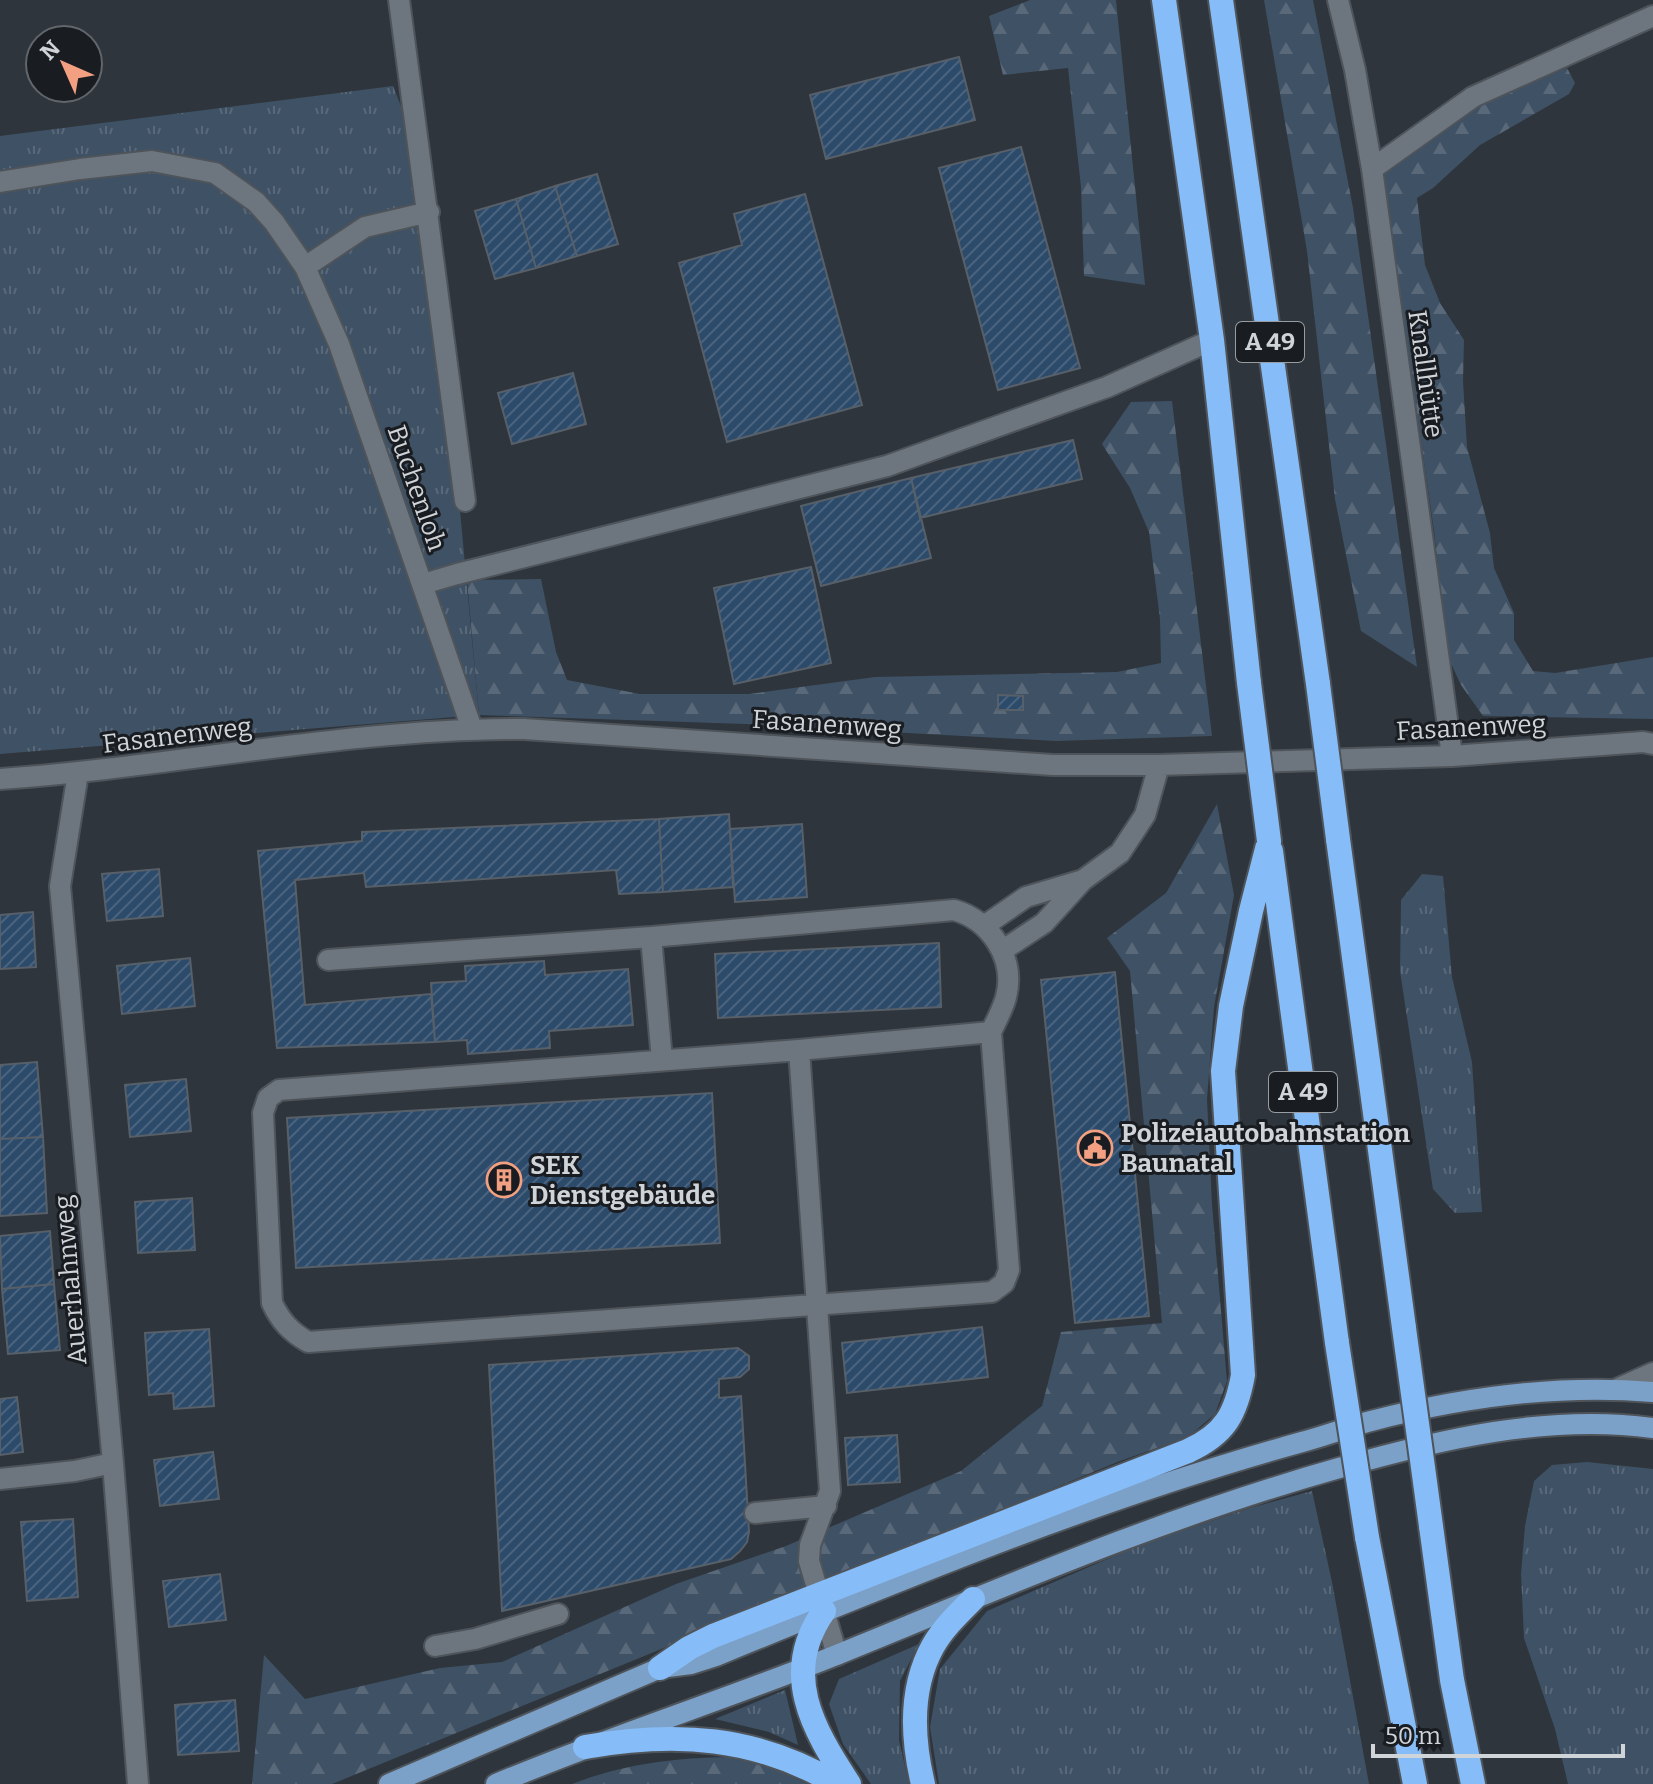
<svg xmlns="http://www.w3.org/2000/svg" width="1653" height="1784" viewBox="0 0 1653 1784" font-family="Bitter,serif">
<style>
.grass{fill:url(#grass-tufts)}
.forest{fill:url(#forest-firs)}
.building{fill:url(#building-hatch);stroke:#575f68;stroke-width:2}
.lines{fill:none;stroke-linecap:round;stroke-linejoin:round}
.minor-casing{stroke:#4e545a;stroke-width:24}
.major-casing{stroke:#4e545a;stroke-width:24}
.highway-casing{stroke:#4e545a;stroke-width:28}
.minor{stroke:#6d767f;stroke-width:20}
.major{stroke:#7ca1c8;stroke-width:20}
.highway{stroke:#86bdf8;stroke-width:24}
.highway-bridge-casing{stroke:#4e545a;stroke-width:28;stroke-linecap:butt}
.highway-bridge{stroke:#86bdf8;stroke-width:24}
.labels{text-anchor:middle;stroke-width:6;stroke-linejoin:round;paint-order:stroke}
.shield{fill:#191c20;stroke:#989da2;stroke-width:2}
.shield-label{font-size:24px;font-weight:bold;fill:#cfd4d9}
.street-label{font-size:26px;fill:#cfd4d9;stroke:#191c20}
.poi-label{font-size:26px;font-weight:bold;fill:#cfd4d9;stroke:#191c20;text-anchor:start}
</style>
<defs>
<pattern id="grass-tufts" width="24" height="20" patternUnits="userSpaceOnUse" patternTransform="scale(2)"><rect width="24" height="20" fill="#3f5164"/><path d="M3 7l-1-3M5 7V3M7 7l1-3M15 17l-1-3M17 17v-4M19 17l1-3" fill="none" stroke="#5a697a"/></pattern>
<pattern id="forest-firs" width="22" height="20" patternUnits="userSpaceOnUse" patternTransform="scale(2)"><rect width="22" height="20" fill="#3f5164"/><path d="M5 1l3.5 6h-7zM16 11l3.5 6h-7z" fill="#5a697a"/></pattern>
<pattern id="building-hatch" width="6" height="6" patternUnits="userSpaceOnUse" patternTransform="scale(2)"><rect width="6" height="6" fill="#2c4a6a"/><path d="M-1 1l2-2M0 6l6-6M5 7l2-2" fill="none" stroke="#4a637f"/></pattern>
</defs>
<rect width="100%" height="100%" fill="#2e353d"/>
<path class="grass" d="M393 86 429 177 479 715 0 754V136Z
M1422 874 1443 876 1452 977 1472 1062 1482 1212 1455 1213 1433 1189 1400 971 1401 900Z
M1587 1462 1653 1469V1784H1568L1555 1729 1524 1638 1521 1574 1525 1526 1534 1481 1552 1465Z
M1312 1491 1332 1582 1369 1784H939L930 1727 940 1669 987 1611 1142 1544 1250 1508Z
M919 1644 900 1681 899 1740 909 1784H871L843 1744 829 1704 839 1679Z
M785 1690 798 1745 769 1732 715 1719Z"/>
<path class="forest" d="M1030 0H1116L1145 285 1084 276 1081 187 1068 68 1003 75 989 16Z
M1264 0H1313L1353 208 1417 667 1361 631 1335 499 1307 251Z
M1567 68 1575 83 1569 94 1480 145 1433 188 1417 198 1425 265 1440 303 1464 340 1463 381 1467 447 1490 533 1494 568 1514 613V640L1533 671 1555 673 1653 657V719L1483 716 1461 685 1448 657 1434 531 1382 171 1486 100Z
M1172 401 1212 736 1056 741 746 724 479 715 467 580 541 579 556 652 567 680 640 694H749L875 677 1117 672 1161 663 1160 619 1149 532 1130 488 1102 444 1131 402Z
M1217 804 1234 895 1214 1007 1207 1099 1212 1205 1227 1381 1215 1414 1188 1437 1120 1461 332 1784H252L264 1655 305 1699 440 1668 502 1662 676 1584 786 1546 961 1471 1042 1406 1061 1332 1162 1323 1130 971 1107 938 1166 893Z
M729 1757 770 1767 808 1784H572C623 1764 674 1758 729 1757Z"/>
<path class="building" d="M959 57 975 120 826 159 810 95Z
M1021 147 1080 368 998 390 939 168Z
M597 174 618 244 577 256 555 186Z
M555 186 577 256 536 268 516 199Z
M805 194 862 405 727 442 679 263 742 245 734 214Z
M516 199 536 268 495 279 475 211Z
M573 373 586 424 512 444 498 393Z
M1073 440 1082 479 920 518 911 478Z
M911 478 931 558 821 586 801 506Z
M811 567 831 663 734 684 714 588Z
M998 695 1023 696V710H998Z
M729 814 733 887 663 892 659 819Z
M659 819 663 892 619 894 616 870 366 887 364 873 295 880 305 1005 431 994 435 1042 277 1048 258 851 362 841V832Z
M802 824 807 897 735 902 730 829Z
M159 869 163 916 107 921 102 874Z
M33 912 36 967 0 969V915Z
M939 943 941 1007 718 1018 715 954Z
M190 958 195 1006 122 1014 117 966Z
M544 961 545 975 628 969 633 1025 549 1031 550 1048 468 1054 467 1040 435 1042 431 983 466 981 465 966Z
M1115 972 1149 1316 1075 1323 1041 980Z
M37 1062 43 1137 0 1139V1065Z
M186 1079 191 1131 130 1137 125 1085Z
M712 1093 720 1243 296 1268 287 1118Z
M43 1137 47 1213 0 1216V1139Z
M192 1198 195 1250 138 1253 135 1202Z
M50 1231 54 1284 2 1289 0 1236Z
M54 1284 60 1350 8 1354 2 1289Z
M982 1327 988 1377 847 1393 842 1343Z
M209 1329 214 1406 174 1409 173 1393 149 1395 145 1333Z
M738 1348 749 1356V1369L740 1377 719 1379V1398L741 1396 749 1532 747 1542 740 1551 731 1559 502 1611 489 1365Z
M17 1397 23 1452 0 1455V1399Z
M897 1435 900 1482 848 1485 845 1438Z
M213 1452 219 1499 160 1506 154 1460Z
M73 1519 78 1597 27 1601 21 1522Z
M220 1574 226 1620 169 1627 163 1581Z
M235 1700 239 1751 178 1755 175 1705Z"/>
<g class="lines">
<g class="minor-casing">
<path id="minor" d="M399 0 465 501
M1338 0 1355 70 1372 169 1452 756
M1372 169 1473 97 1653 16
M0 182 80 169 152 161 215 173 256 202 274 222 305 267 339 344 472 729
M305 267 365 227 429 212
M423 584 457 574 887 466 1107 387 1212 340
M78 773 60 886 113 1463 138 1784
M0 779C175 767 349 728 524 729L1053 765H1159L1452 756 1643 742 1653 744
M984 926 1026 897 1083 880
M651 937 662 1060
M1003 950 1044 923 1083 880 1120 853 1145 815 1159 765
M328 960 651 937 954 910C990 920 1016 958 1006 997 1003 1009 996 1021 991 1032L1009 1270 1004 1283 992 1292 308 1342C291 1332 281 1322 272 1303L263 1113 268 1098 279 1090 799 1050 991 1032
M799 1050 830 1491 810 1545 809 1561 837 1655
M1617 1389 1653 1373
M0 1479 75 1471 113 1463
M755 1513 826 1506
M435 1646 475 1639 558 1614"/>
</g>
<g class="major-casing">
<path id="major" d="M389 1784 660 1668 691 1664 716 1656C908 1577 1100 1498 1302 1442 1325 1436 1348 1427 1371 1421 1463 1397 1558 1384 1653 1392
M496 1784C607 1737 722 1701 834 1656 1001 1588 1165 1517 1339 1468 1441 1439 1547 1414 1653 1428"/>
</g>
<g class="highway-casing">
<path id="highway" d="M1164 0 1212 340 1249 683
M1221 0 1318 684
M1338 839 1404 1328
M1271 851 1337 1343
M1431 1526 1452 1680 1473 1784
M1367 1537 1415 1784
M824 1611C780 1673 813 1729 849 1784
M660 1668 689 1648 713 1636 1188 1451C1225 1434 1236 1414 1243 1375L1223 1071 1231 1006 1251 911 1269 841
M585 1747C676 1731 756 1736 837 1784
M923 1784C912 1738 909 1689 933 1646 943 1628 959 1613 973 1599"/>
</g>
<use href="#minor" class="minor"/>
<use href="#major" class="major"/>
<use href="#highway" class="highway"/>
<g class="highway-bridge-casing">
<path id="highway-bridge" d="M1249 683 1269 841
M1318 684 1338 839
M1404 1328 1431 1526
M1337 1343 1367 1537"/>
</g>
<use href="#highway-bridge" class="highway-bridge"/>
</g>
<defs>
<g id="civic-ring" transform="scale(1.8)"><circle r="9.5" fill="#191c20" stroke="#f2a081" stroke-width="1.5"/><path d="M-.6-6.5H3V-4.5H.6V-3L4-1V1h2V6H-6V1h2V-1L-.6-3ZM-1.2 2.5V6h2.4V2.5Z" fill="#f2a081"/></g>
<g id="building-ring" transform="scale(1.8)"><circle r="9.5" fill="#191c20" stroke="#f2a081" stroke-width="1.5"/><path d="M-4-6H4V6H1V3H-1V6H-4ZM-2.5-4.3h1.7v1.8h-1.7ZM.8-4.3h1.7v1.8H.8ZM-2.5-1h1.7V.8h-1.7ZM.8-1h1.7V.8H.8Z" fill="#f2a081"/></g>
</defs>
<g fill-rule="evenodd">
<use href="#civic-ring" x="1095" y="1148"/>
<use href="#building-ring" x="504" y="1180"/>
</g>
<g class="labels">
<g class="shield">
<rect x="1236" y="322" width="68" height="40" rx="6"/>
<rect x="1269" y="1072" width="68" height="40" rx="6"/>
</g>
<g class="shield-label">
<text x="1270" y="350">A 49</text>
<text x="1303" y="1100">A 49</text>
</g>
<g class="street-label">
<text transform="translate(1426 374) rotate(82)" y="9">Knallhütte</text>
<text transform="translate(417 488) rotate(71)" y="9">Buchenloh</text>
<text transform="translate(827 724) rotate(4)" y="9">Fasanenweg</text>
<text transform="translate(1471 727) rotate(-3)" y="9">Fasanenweg</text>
<text transform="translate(177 735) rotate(-7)" y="9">Fasanenweg</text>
<text transform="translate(70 1280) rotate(-95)" y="9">Auerhahnweg</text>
</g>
<g class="poi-label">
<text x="1121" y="1142">Polizeiautobahnstation<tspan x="1121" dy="30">Baunatal</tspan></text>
<text x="530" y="1174">SEK<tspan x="530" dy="30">Dienstgebäude</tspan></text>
</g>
</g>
<g transform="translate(64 64) rotate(315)"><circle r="38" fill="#191c20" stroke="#62666a" stroke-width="2"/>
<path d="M0-6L14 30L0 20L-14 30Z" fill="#f2a081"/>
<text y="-12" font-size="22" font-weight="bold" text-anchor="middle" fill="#cfd4d9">N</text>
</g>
<path d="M1373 1744v12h250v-12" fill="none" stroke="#cfd4d9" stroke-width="4"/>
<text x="1385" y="1744" font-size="24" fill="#cfd4d9" stroke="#191c20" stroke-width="6" paint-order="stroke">50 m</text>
</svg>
